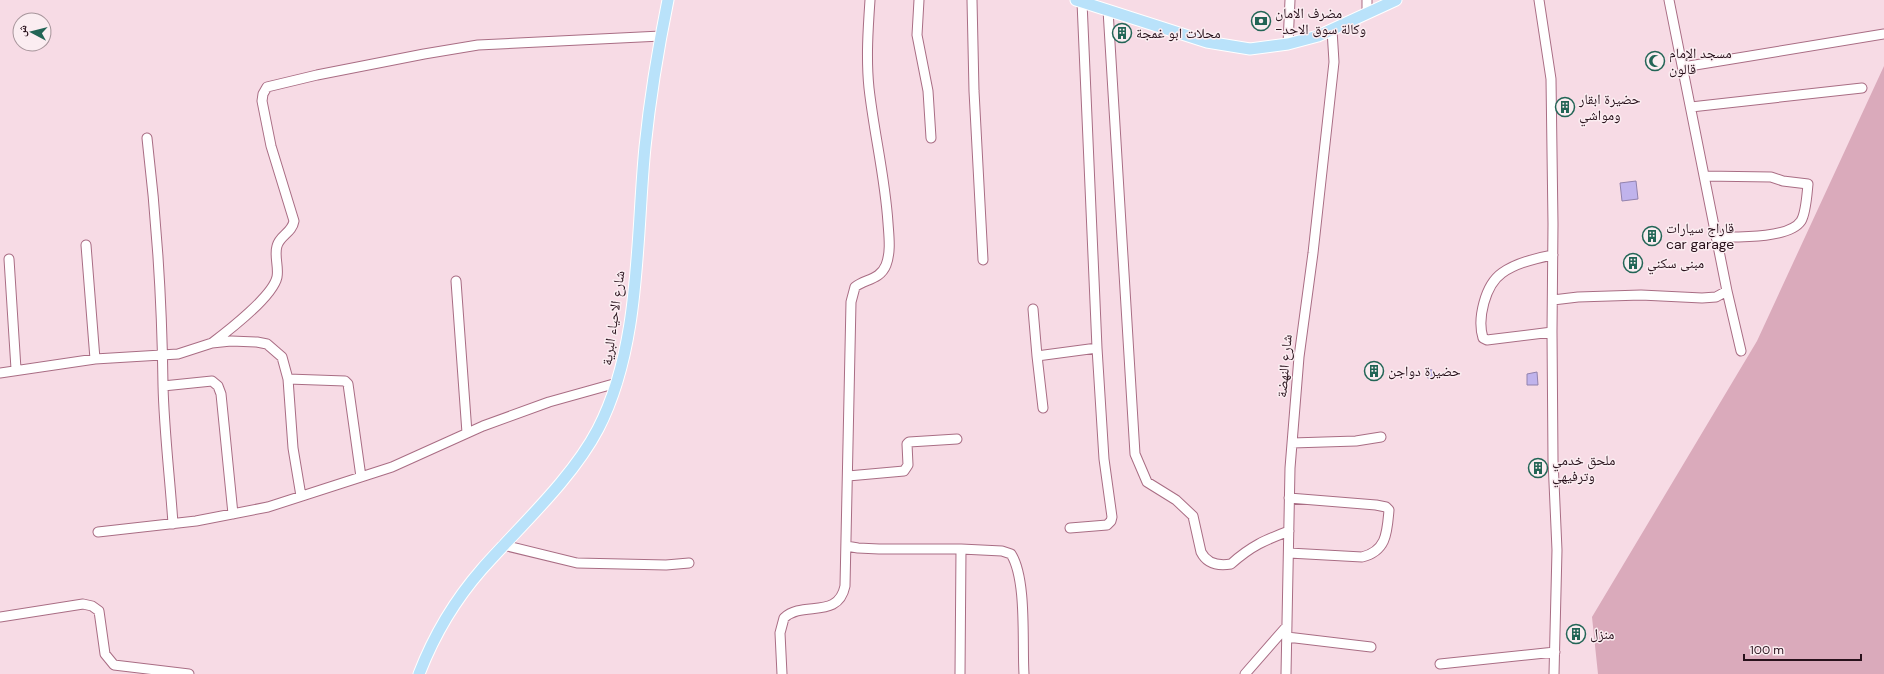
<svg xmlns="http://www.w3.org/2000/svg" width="1884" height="674" viewBox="0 0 1884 674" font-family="'DM Sans','Noto Naskh Arabic',sans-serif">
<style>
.green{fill:#daaabb}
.water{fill:#c0b3ec;stroke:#9282ad}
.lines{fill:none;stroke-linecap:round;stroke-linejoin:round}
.minor-casing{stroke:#a96d84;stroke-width:11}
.major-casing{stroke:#fff;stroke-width:13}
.minor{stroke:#fff;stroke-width:9}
.major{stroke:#b9e2fa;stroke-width:11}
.labels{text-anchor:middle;stroke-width:3;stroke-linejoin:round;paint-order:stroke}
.poi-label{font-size:14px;fill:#28111b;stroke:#fbedf1;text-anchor:start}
.street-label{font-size:14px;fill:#28111b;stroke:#fbedf1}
</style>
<rect width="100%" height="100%" fill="#f7dbe5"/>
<path class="green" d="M1884 66V674H1598L1592 617 1757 341Z"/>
<path class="water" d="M1636 181 1638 199 1622 201 1620 183Z
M1425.5 374a4.5 4.5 0 1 1 9 0a4.5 4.5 0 1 1-9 0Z
M1537 372 1538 385H1527V374Z"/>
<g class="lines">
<g class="minor-casing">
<path id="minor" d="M919 0 917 35 928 91 931 138
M972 0 974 91 983 260
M1539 0 1551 79 1553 224 1552 332 1553 460 1557 550 1554 674
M1108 10 1135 454 1147 482 1176 500 1193 516 1201 552C1207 564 1219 566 1231 564 1251 546 1265 540 1289 531
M1367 13V0
M1288 44 1290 0
M1683 67 1884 34
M1691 107 1862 88
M147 138C157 222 162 301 163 385 164 431 170 478 173 524
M1704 176 1771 177 1783 181 1808 184C1807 194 1806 213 1801 221 1789 239 1736 237 1716 237
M86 245 95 359
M9 259 16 369
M456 281 467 433
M1727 291 1741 351
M1553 300 1578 297 1641 295 1702 298 1716 297 1727 291 1669 0
M1033 309 1037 356 1097 348
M1552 332 1487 340 1483 338C1477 319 1485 285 1502 273 1516 263 1536 258 1553 255
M212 343C228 331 273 296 277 277 279 267 274 256 277 246 280 235 292 233 294 221L271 146 262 101 263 94 267 87 317 75 424 54 478 45 661 36
M1037 356 1043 408
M0 373 95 359 178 354 212 343 231 341 257 342 267 344 282 357 288 379 293 448 301 496
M288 379 345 381 348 384 361 477
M163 386 212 381 218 386 221 394 233 514
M1292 443 1356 441 1381 437
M848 476 904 471 908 465 907 444 909 442 957 439
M1289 498 1376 505 1386 507 1389 510C1387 532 1387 551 1362 557L1289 553
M1070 528 1107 525 1111 521 1112 517 1104 459 1097 348 1082 2
M98 532 196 521 268 507 392 467 483 426 549 402 617 383
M503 545 577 563 666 565 689 563
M846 546 858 548 879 549H961L1002 551 1011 554C1027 579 1022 643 1024 674
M0 617 83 604 92 606 99 611 105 654 114 665 189 674
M1287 637 1371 647
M1440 664 1555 652
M782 674 780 633 784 618C803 600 838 620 845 586L851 302 855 287C865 279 880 280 886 265 891 252 889 237 888 223 885 177 874 133 869 88 866 59 868 29 870 0
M960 674 961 549
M1245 674 1287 626
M1286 674 1290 468 1299 357 1313 253 1334 62 1332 30"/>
</g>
<g class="major-casing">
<path id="major" d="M1076 0 1207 42 1250 49 1288 44 1318 36 1396 0
M419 674C434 635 454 601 482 569 519 527 572 479 598 429 641 346 636 238 645 147 650 98 658 49 668 0"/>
</g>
<use href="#minor" class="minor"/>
<use href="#major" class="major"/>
</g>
<defs>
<g id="bank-ring" transform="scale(1)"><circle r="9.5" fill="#fbedf1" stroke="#226556" stroke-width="1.5"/><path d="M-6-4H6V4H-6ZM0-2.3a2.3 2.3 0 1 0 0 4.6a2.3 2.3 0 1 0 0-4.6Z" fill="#226556"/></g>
<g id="building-ring" transform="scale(1)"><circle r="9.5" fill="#fbedf1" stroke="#226556" stroke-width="1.5"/><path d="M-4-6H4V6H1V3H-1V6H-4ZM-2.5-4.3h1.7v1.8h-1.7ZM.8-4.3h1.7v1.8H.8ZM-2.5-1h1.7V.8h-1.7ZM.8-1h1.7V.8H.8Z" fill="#226556"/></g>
<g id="mosque-ring" transform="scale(1)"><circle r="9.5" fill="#fbedf1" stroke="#226556" stroke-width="1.5"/><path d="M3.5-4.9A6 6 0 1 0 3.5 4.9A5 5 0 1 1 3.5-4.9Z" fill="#226556"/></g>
</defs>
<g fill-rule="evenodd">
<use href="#bank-ring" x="1261" y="21"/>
<use href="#building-ring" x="1122" y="33"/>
<use href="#mosque-ring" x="1655" y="61"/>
<use href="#building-ring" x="1565" y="107"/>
<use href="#building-ring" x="1652" y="236"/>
<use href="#building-ring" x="1633" y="263"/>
<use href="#building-ring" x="1374" y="371"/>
<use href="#building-ring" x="1538" y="468"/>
<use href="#building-ring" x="1576" y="634"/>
</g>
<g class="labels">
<g class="poi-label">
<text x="1275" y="18">مضرف الامان<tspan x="1275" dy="16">-وكالة سوق الاحد</tspan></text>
<text x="1136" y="38">محلات ابو غمجة</text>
<text x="1669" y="58">مسجد الإمام<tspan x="1669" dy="16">قالون</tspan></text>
<text x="1579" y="104">حضيرة ابقار<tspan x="1579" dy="16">ومواشي</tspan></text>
<text x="1666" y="233">قاراج سيارات<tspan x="1666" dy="16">car garage</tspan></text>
<text x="1647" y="268">مبنى سكني</text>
<text x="1388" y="376">حضيرة دواجن</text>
<text x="1552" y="465">ملحق خدمي<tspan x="1552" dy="16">وترفيهي</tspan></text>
<text x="1590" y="639">منزل</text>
</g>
<g class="street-label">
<text transform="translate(613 318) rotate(-82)" y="5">شارع الاحياء البرية</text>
<text transform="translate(1284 366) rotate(-85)" y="5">شارع النهضة</text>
</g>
</g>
<g transform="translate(32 32) rotate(277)"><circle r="19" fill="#fbedf1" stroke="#a7959b"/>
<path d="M0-3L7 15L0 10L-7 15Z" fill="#226556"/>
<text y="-6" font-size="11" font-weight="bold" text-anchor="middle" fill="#28111b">ش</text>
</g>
<path d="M1744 654v6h117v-6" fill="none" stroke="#28111b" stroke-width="2"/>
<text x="1750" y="654" font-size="12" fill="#28111b" stroke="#fbedf1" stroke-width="3" paint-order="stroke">100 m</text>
</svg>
